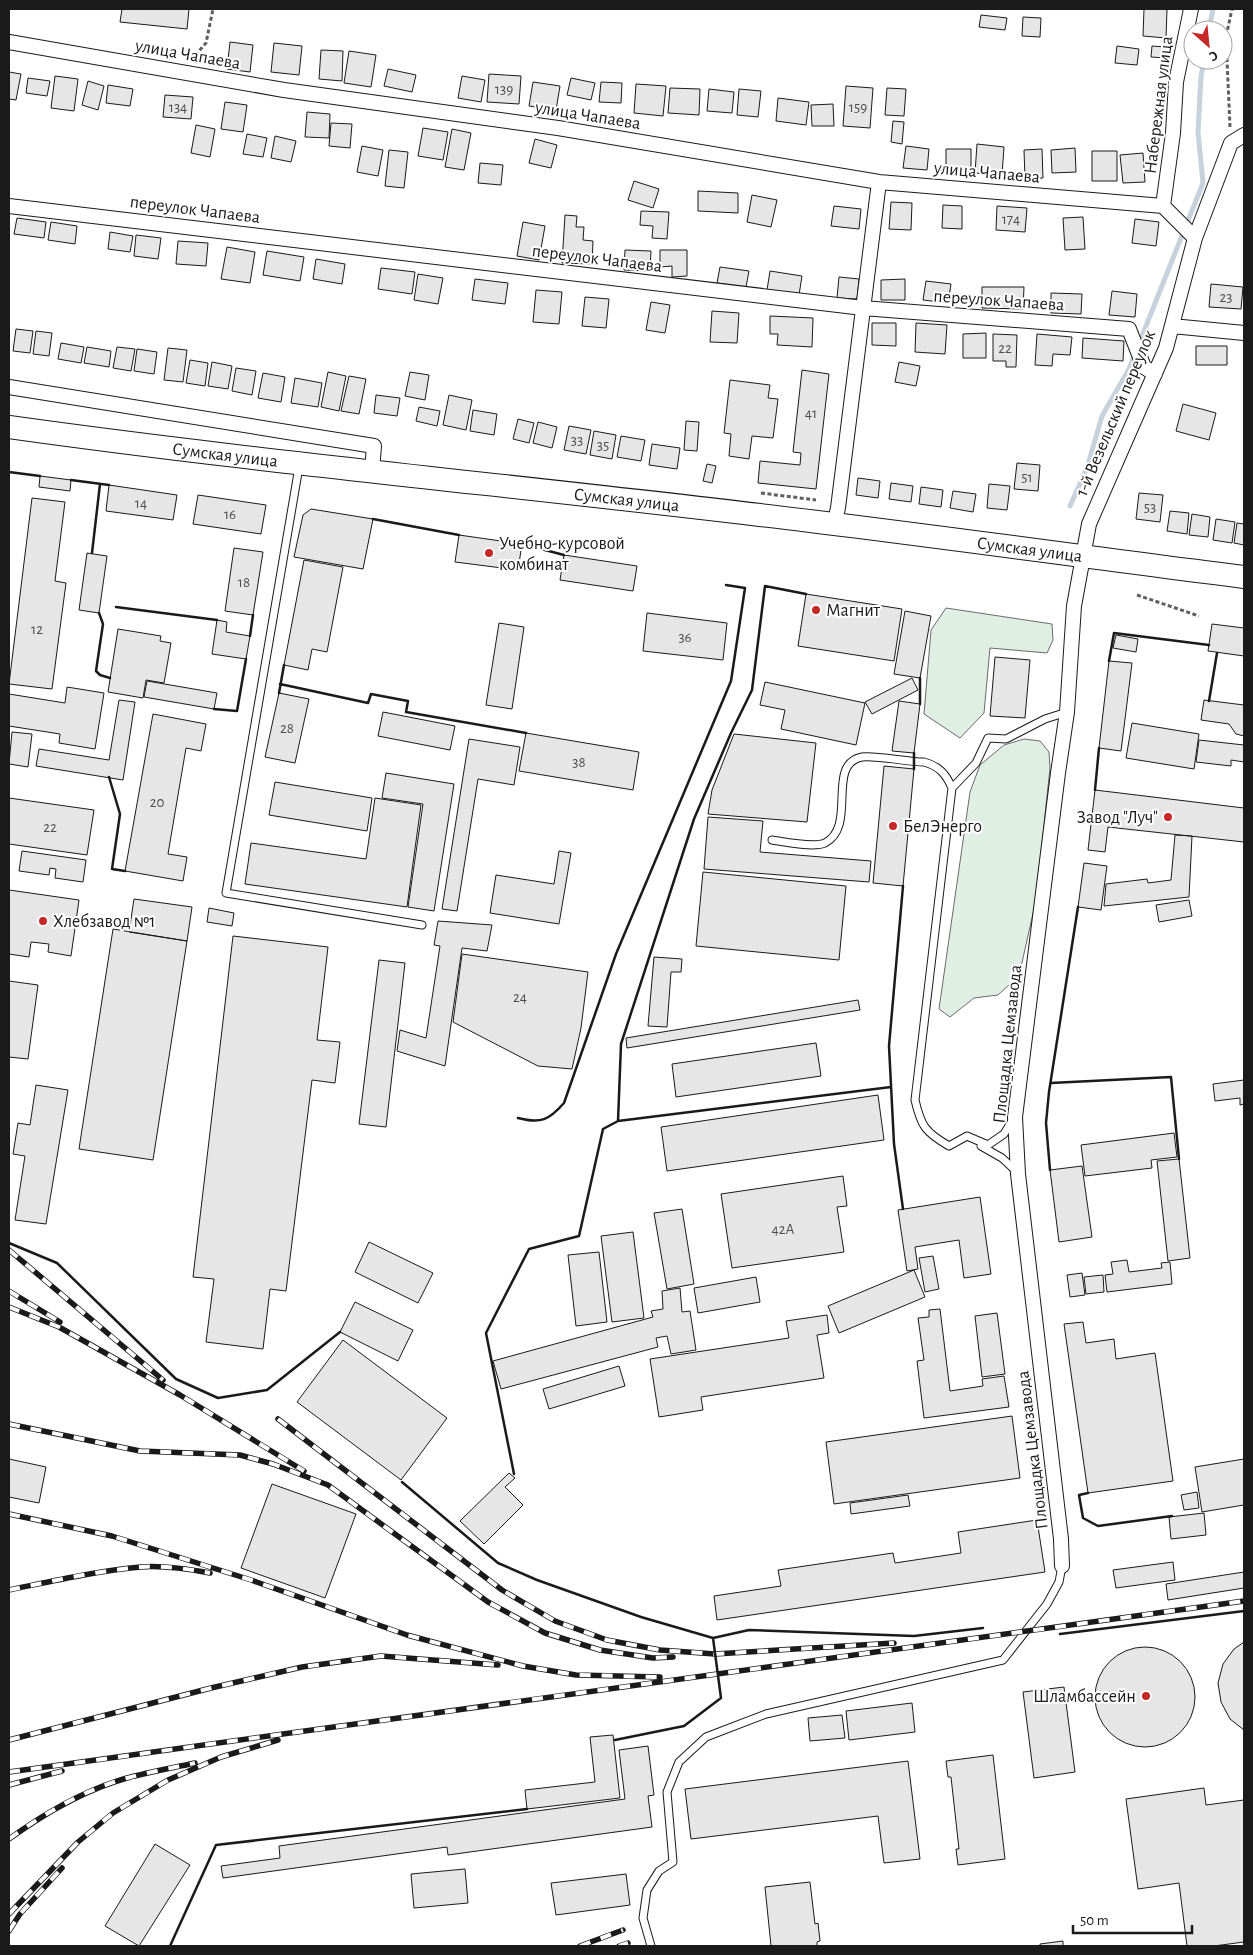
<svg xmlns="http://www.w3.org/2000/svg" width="1253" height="1955" viewBox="0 0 1253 1955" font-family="'Alegreya Sans',sans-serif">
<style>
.green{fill:#e0efe3;stroke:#6a6a6a}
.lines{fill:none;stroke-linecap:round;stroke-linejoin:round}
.stream{stroke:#c6d2dc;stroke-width:5}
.building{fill:#e6e6e6;stroke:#1a1a1a}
.lane-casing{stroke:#1a1a1a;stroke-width:9}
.street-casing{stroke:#1a1a1a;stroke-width:16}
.primary-casing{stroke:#1a1a1a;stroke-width:24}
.path{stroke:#5f5f5f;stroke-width:3;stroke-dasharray:4 2.5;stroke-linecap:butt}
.lane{stroke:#fff;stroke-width:7}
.street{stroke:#fff;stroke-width:14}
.primary{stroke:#fff;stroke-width:22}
.rail-casing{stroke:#1a1a1a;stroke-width:5.5}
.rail{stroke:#fff;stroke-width:4;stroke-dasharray:11;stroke-linecap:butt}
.wall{stroke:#1a1a1a;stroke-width:2.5}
.poi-dot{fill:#c62828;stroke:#fff;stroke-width:2}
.labels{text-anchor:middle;stroke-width:4;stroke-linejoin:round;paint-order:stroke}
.number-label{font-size:15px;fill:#4d4d4d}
.street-label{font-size:18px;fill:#1a1a1a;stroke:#fff}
.poi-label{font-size:18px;fill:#1a1a1a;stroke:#fff;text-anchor:start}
</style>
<rect width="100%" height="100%" fill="#fff"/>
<path class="green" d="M946 608 1052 624 1053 640 1047 653 990 648 984 713 960 738 924 714 931 630Z
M1024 739 1040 741 1049 752 1050 768 1036 900 1019 976 998 995 974 998 950 1017 939 1009 970 792 980 765 1004 745Z"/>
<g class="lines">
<path class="stream" d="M1209 30 1213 9
M1138 346 1203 183 1198 132 1201 77 1204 60
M1070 506 1087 468 1102 416 1129 369 1135 354"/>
</g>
<path class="building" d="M122 9H189L187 29 120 22Z
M1144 9H1167L1166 38 1143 36Z
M981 15 1007 18 1005 30 979 27Z
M1023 17 1041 18 1040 37 1022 36Z
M230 42 253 45 250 72 227 69Z
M274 43 302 46 299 75 271 72Z
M1117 46 1139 49 1137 65 1115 63Z
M1152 46 1166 47V58L1151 57Z
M321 50 343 51 342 81 319 79Z
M349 51 376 55 371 87 344 83Z
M388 69 416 75 412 92 384 86Z
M9 72 21 74 16 100 9 99Z
M489 74 521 76 519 104 487 102Z
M55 76 78 79 74 111 51 108Z
M462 76 485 80 481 102 458 98Z
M28 78 50 81 47 96 26 93Z
M571 78 595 83 591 100 567 95Z
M88 81 104 86 98 110 82 105Z
M533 82 560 86 556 110 529 106Z
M601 82 622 83 621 103 599 102Z
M636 84 666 86 663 116 634 113Z
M108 85 133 89 130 106 106 103Z
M846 86 873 88 870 128 843 126Z
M670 88 700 89 699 115 668 113Z
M887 88 906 89 904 116 885 115Z
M709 89 734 92 732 113 707 111Z
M739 89 761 91 758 117 737 115Z
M165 95 193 97 191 119 163 117Z
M778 98 809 102 806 125 776 121Z
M225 102 247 105 243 132 221 129Z
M833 104 834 126H812L811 105Z
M307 112 330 114 329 138 305 137Z
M893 121 904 122 902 144 891 142Z
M331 123 352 124 350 148 329 146Z
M196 125 215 129 210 157 191 153Z
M423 128 448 132 443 160 418 156Z
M452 129 471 133 464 170 445 167Z
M247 134 267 138 263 157 243 154Z
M275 136 296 141 291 162 271 158Z
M535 139 557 145 551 168 529 163Z
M977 144 1004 147 1002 175 975 173Z
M362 146 383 150 378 176 357 172Z
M906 146 929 149 927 170 903 168Z
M1075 148 1076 172 1052 173 1051 150Z
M946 149H971V173H946Z
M1042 149 1043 178 1025 179 1024 150Z
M389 150 408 152 404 188 385 186Z
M1092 151H1117V181H1092Z
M1143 153 1145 182 1123 183 1120 155Z
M480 163 503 165 501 185 478 183Z
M634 181 659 189 653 208 628 200Z
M698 191 738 193V213L698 211Z
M752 195 777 200 771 227 747 222Z
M891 202 912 203 911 230 889 229Z
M943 205 962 206V229L942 228Z
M834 206 861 209 859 229 831 226Z
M997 206 1027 208 1025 232 996 230Z
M641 211 669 212 667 239 652 238 653 226 640 225Z
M565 215 577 216 576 227H584L583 240 593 241 592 264 562 263Z
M1083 217 1085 249 1065 250 1063 218Z
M17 218 46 222 44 238 14 234Z
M1135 219 1159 222 1156 246 1132 243Z
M51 222 77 226 75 244 48 240Z
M523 222 545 226 539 260 517 256Z
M110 232 133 236 130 252 108 249Z
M136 235 161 238 158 259 134 256Z
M178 241 208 243 206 266 176 264Z
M227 247 255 252 250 283 221 279Z
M625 250 651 251 650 271 624 270Z
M660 250H687V276L672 277V266L660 267Z
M267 251 304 257 300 281 263 275Z
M316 259 345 264 342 284 313 279Z
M720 267 749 271 746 287 717 283Z
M381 268 415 272 412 294 378 289Z
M770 271 802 276 799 295 767 290Z
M418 274 443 278 438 304 414 300Z
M839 277 859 279 857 299 837 298Z
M475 279 508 283 505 304 472 300Z
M905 279V300H881V280Z
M926 281 951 284 948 303 923 300Z
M1211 284 1243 287 1241 309 1209 307Z
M982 287H1024L1023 309 982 308Z
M536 290 562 292 559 324 533 322Z
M1112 291 1137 294 1135 317 1109 315Z
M1051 293 1082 294 1081 314 1051 313Z
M585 297 609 299 606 328 582 326Z
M651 302 670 305 665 333 646 330Z
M712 311 739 313 737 343 710 342Z
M770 316 813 318 812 347 777 345 778 334H770Z
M872 323H896V346L872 345Z
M916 323 947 325 945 354 915 352Z
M16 329 33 331 30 353 13 351Z
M36 331 52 333 49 356 33 354Z
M986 333V358H963V334Z
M993 334 1017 335 1016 367H1006V361H993Z
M1037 334 1072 337 1070 355 1053 354 1052 366 1035 365Z
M1083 338 1124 341 1123 361 1082 358Z
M61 343 84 347 81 363 58 359Z
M1196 346H1227V365H1196Z
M87 347 111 351 109 367 84 363Z
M117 347 135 349 131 371 113 368Z
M168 348 187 350 183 382 164 380Z
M137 349 157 352 154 374 134 371Z
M190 360 208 363 205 386 186 383Z
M212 362 232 366 228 389 208 386Z
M899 362 920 366 916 386 895 382Z
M236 368 256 371 252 395 232 391Z
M802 370 829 374 816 489 758 483 760 461 800 465 801 453 793 452Z
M328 372 346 376 339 411 321 407Z
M410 372 429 375 425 400 405 396Z
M263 373 285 377 281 402 258 398Z
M349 376 366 379 359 414 341 411Z
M295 378 322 383 318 407 291 403Z
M730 380 770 385 768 398 778 399 773 438 752 436 749 459 729 456 731 434 724 433Z
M376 395 400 398 397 416 374 413Z
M449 395 472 400 466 430 443 425Z
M1183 404 1216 413 1209 440 1176 431Z
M419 407 440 411 437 426 416 421Z
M473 410 497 414 494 435 470 431Z
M518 419 534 423 529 443 513 439Z
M686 421 699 422 697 451 684 450Z
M538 422 557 427 552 448 533 443Z
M569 426 591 430 586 454 564 450Z
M594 431 616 435 612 459 590 455Z
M621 436 645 440 641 461 617 457Z
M652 444 680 448 677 469 649 465Z
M1017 463 1040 465 1038 491 1014 489Z
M707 464 716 466 712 483 703 481Z
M40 476 71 480 70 491 39 487Z
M858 478 880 481 878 498 856 495Z
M891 483 913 486 911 502 889 499Z
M989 484 1010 486 1007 510 987 508Z
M109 485 177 495 173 520 106 511Z
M921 487 943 490 941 507 919 504Z
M953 491 976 494 973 512 950 508Z
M1139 493 1163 495 1160 522 1136 519Z
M198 495 266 505 261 534 193 524Z
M32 498 65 502 55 581 66 583 52 689 9 684Z
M311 509 373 519 363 569 294 557 303 515Z
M1170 511 1189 513 1187 534 1167 531Z
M1192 514 1210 517 1208 537 1189 535Z
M1216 519 1235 522 1232 543 1213 540Z
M1237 523 1244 524V545L1234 543Z
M459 535 522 544 518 570 455 562Z
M234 548 263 552 253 615 225 611Z
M87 553 107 556 99 613 79 610Z
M564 555 637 566 633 591 560 580Z
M304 560 343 567 327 652 312 649 308 670 284 665Z
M806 594 902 609 894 661 798 646Z
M905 611 931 616 920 678 894 674Z
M647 613 727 623 723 660 643 651Z
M217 620 227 622 226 632 250 636 246 659 212 654Z
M499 623 524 627 512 709 486 705Z
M1212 624 1244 628V656L1208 651Z
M118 629 161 636 160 641 171 643 164 683 146 680 143 698 108 692Z
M1116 635 1138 639 1136 652 1113 648Z
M995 657 1030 660 1025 718 990 716Z
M1109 661 1132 663 1121 751 1099 748Z
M912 678 918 690 872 714 865 702Z
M147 681 217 693 214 709 144 697Z
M765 682 865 703 856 745 781 729 785 710 760 705Z
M67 687 104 693 95 749 59 743 60 734 9 726V694L65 703Z
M279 693 309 699 295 763 265 757Z
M119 700 135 702 123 780 36 766 39 749 109 760Z
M1204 700 1244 705V736L1236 734 1229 724 1201 720Z
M899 701 920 704 914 753 892 751Z
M383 712 455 726 450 750 378 736Z
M153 714 206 724 201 751 186 748 168 854 187 857 183 881 125 871Z
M1132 723 1199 734 1194 769 1126 758Z
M12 732 32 734 28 767 9 764Z
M526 733 639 752 633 790 519 771Z
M734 734 816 743 807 822 708 814 712 790Z
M469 739 520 747 514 785 478 779 457 911 442 909Z
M1199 740 1244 745V762L1231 760V766L1196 762Z
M884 766 914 769 903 886 873 883Z
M386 773 454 784 434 911 408 907 423 804 382 798Z
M275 782 372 798 367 831 269 815Z
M1095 790 1244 808V842L1108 827 1105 852 1088 850Z
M9 798 94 810 87 855 9 844Z
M375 798 421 805 407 907 245 884 251 843 366 859Z
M708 817 763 821 760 852 871 861 869 882 704 869Z
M1175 835 1192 836 1189 897 1104 906 1106 884 1147 879 1148 883 1171 880Z
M22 851 86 860 83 882 55 878 56 869 50 868 49 875 19 871Z
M559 851 571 853 559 924 490 913 496 875 554 884Z
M1084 863 1107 866 1101 910 1078 907Z
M703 872 846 886 839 960 696 946Z
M9 890 79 900 71 956 48 952 49 944 31 942 29 957 9 954Z
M134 899 192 907 187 941 129 932Z
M1189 900 1192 916 1159 922 1156 905Z
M209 908 234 913 232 926 207 922Z
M438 921 492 925 487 951 462 948 445 1066 397 1051 400 1030 426 1038 440 946 434 945Z
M113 929 187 941 153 1160 79 1149Z
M233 936 328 947 317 1040 340 1042 335 1083 312 1080 286 1291 270 1289 263 1349 206 1342 214 1279 193 1277Z
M462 954 588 972 581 1028 572 1069 538 1066 453 1022Z
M654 957 682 959 681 972H671L667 1027 648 1026Z
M379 960 405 963 386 1127 359 1124Z
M9 981 38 985 28 1059 9 1057Z
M858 1000 860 1010 627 1048 626 1038Z
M816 1043 821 1076 676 1097 672 1064Z
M1244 1080V1104L1240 1105V1098L1215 1101 1213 1084Z
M36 1085 68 1090 46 1224 15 1220 25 1156 13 1154 18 1123 30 1125Z
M878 1095 884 1140 667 1171 661 1127Z
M1174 1133 1177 1157 1151 1160 1152 1168 1085 1176 1081 1145Z
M1179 1159 1190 1258 1168 1261 1157 1161Z
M1082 1166 1092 1237 1059 1242 1050 1170Z
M843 1176 847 1206 837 1207 844 1252 732 1268 721 1194Z
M980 1197 991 1274 964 1278 959 1240 915 1247 918 1269 907 1271 898 1210Z
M682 1209 694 1284 667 1289 654 1213Z
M633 1232 644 1318 612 1322 601 1236Z
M369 1242 433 1273 418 1303 355 1272Z
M599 1252 607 1322 576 1326 568 1255Z
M933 1256 939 1289 925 1292 919 1258Z
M1127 1260 1129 1272 1162 1268 1161 1263 1170 1262 1172 1284 1107 1292 1105 1275 1113 1274 1111 1262Z
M914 1270 925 1297 839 1333 828 1306Z
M1082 1273 1085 1295 1070 1297 1067 1275Z
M1103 1275 1104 1292 1086 1294 1084 1277Z
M756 1277 760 1302 698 1313 694 1288Z
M680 1288 682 1312 690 1311 696 1350 671 1354 667 1336 656 1338 658 1347 501 1389 493 1361 653 1317 651 1311 663 1309 662 1291Z
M355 1302 413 1330 398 1361 340 1332Z
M940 1309 950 1391 983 1386 982 1379 1004 1376 1009 1407 924 1418 917 1361 924 1360 918 1318 929 1317V1310Z
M997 1313 1005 1374 982 1377 975 1316Z
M827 1315 829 1333 817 1335 824 1378 701 1397 703 1410 659 1417 650 1359 789 1338 786 1321Z
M1083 1322 1086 1343 1114 1339 1116 1359 1155 1353 1173 1481 1088 1493 1064 1324Z
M343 1340 447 1418 401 1480 297 1402Z
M619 1366 625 1386 549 1409 543 1389Z
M1012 1416 1020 1478 834 1504 826 1442Z
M9 1459 46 1467 39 1503 9 1497Z
M1244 1459V1505L1202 1512 1195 1467Z
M509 1473 515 1478 505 1487 523 1505 484 1544 460 1521Z
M272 1484 356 1514 325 1598 241 1568Z
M1197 1492 1199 1508 1184 1510 1181 1495Z
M908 1495 910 1506 851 1514 850 1503Z
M1204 1513 1206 1535 1171 1539 1169 1517Z
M1037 1520 1045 1572 717 1620 714 1596 781 1586 778 1570 893 1553 895 1563 961 1553 958 1532Z
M1173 1562 1175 1580 1116 1588 1113 1570Z
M1244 1572V1588L1168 1600 1166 1584Z
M1244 1642V1730L1230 1719 1221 1702 1218 1683 1223 1664 1234 1649Z
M1095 1697a50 50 0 1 1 100 0a50 50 0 1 1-100 0Z
M1064 1687 1075 1772 1034 1778 1023 1692Z
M912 1703 915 1732 849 1740 846 1711Z
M842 1715 845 1738 810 1741 808 1718Z
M613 1735 620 1798 527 1809 525 1790 595 1782 590 1737Z
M648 1746 654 1795 648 1796 652 1827 448 1855 447 1847 223 1878 221 1866 280 1858 279 1846 625 1799 619 1750Z
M993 1755 1005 1859 958 1865 956 1849H959L951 1777H948L946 1761Z
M908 1761 920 1859 884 1863 878 1816 691 1839 685 1789Z
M1204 1788 1206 1805 1244 1800V1942L1214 1946H1187L1179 1883 1138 1889 1126 1799Z
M155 1844 190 1865 139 1946 105 1926Z
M465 1869 468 1903 414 1908 411 1874Z
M626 1874 630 1905 556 1915 551 1883Z
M810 1882 815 1924 818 1923 820 1941 817 1942V1946H771L765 1887Z
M1063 1941V1946H1040V1944Z"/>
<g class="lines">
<g class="lane-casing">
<path id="lane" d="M299 467 226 893 422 925
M952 788 976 763 988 738 1006 739 1045 719 1067 712
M772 840C785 842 814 848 825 843 858 826 825 764 862 757 875 755 908 762 924 762 939 766 946 774 952 788L915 1100C921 1126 925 1132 949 1146L967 1136 988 1145 1004 1134 1013 1119
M981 1146 1002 1158 1016 1171
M651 1946 643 1918 647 1890 659 1871 673 1862 667 1792 679 1762 706 1737 766 1714 1003 1660 1047 1604 1059 1582 1062 1566"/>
</g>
<g class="street-casing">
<path id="street" d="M9 42 284 90 558 128 879 182 1163 206
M9 206 863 308 1129 329 1144 367 1155 374
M1163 206 1173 133 1176 82 1191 9
M1163 206 1195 238
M1172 326 1244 333
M9 387 374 446 372 470
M834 525 838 508 879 182
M1062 1566 1061 1539 1018 1174 1015 1117 1058 773 1067 712 1074 606 1089 524 1166 348 1195 238 1231 143 1244 135"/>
</g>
<g class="primary-casing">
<g id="primary">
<path id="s1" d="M9 427C259 462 510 485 760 515 922 534 1083 557 1244 577"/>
</g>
</g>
<path class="path" d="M191 60 206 43 213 9
M1230 127 1226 37 1232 9
M761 493 816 500
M1137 595 1199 616"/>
<use href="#lane" class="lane"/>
<use href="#street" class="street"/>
<use href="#primary" class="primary"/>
<g class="rail-casing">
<path id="rail" d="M9 1250 163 1380
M9 1291 60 1322
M9 1307 59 1327 180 1395 304 1471
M278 1419 502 1590 555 1621 607 1640 660 1650 715 1654 894 1643
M9 1424 140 1451 240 1455 273 1464 328 1485 488 1602 545 1633 600 1650 653 1658 673 1657
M9 1514 112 1536 251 1580 407 1635 523 1666 576 1675 660 1677
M9 1590C53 1581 96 1571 141 1567 163 1565 188 1569 210 1573
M9 1740 211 1688 302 1667 381 1656 498 1665
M9 1772 1244 1601
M9 1785 62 1771
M9 1839C45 1813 84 1790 127 1778 149 1772 172 1768 195 1763
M9 1914 78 1842 113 1813 168 1780 221 1757 278 1740
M9 1931 20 1914 62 1868
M580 1946 623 1930
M619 1946 628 1943"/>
</g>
<use href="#rail" class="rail"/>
<path class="wall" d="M9 472 40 476
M71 480 109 485
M373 519 459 535
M522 544 564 555
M92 553 100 484
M116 607 217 620
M99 613 103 624 96 671 100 675 110 678
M250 636 253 615
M1109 661 1114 633 1209 645
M920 678V704
M280 684 368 703 371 694 408 701 406 712 526 733
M279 693 284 665
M1209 701 1217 653
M214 709 237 711 246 659
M914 769V753
M109 777 120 814 112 869 125 871
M1095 790 1099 748
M1051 1083 1171 1077 1179 1159
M518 1118C541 1124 549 1120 564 1103L616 954 731 681 745 588 726 585
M618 1121 891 1087
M1050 1170 1046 1123 1049 1092 1078 907
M903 1209 894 1144 889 1046 903 886
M9 1243 57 1263 176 1379 218 1398 267 1390 340 1332
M514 1474 486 1333 529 1249 579 1236 603 1129 618 1121 621 1044 694 819 731 733 752 690 765 586 806 594
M402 1482 498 1563 537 1580 641 1617 713 1638
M1088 1493 1079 1495 1083 1518 1098 1526 1172 1516
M1060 1634 1244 1611
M615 1740 684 1726 721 1698 713 1638 749 1630 914 1636 983 1628
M170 1946 216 1845 527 1809"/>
</g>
<g class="poi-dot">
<circle cx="489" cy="553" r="5"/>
<circle cx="816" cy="610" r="5"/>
<circle cx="1168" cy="817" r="5"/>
<circle cx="893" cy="826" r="5"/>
<circle cx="43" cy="921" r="5"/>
<circle cx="1146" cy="1696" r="5"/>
</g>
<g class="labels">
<g class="number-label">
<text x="504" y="94">139</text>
<text x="178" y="112">134</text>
<text x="858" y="112">159</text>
<text x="1011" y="224">174</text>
<text x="1226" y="302">23</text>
<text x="1005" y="353">22</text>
<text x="811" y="418">41</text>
<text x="577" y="445">33</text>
<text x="603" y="450">35</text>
<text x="1027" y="482">51</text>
<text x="141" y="508">14</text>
<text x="1150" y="512">53</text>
<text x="230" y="519">16</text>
<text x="244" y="587">18</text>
<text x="37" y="634">12</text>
<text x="685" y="642">36</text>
<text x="287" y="733">28</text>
<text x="579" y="767">38</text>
<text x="157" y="807">20</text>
<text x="50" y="832">22</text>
<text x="520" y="1002">24</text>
<text x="783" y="1234">42А</text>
</g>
<g class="street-label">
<text transform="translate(188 54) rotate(10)" y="6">улица Чапаева</text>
<text transform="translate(1158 105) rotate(-83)" y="6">Набережная улица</text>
<text transform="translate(588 115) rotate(9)" y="6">улица Чапаева</text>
<text transform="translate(987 172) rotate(5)" y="6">улица Чапаева</text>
<text transform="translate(195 209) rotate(7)" y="6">переулок Чапаева</text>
<text transform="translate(597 258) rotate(7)" y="6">переулок Чапаева</text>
<text transform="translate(999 300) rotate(4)" y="6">переулок Чапаева</text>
<text transform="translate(1115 413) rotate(-67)" y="6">1-й Везельский переулок</text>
<text dy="6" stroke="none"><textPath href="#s1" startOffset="218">Сумская улица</textPath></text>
<text dy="6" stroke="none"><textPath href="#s1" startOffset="622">Сумская улица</textPath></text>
<text dy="6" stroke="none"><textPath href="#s1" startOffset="1028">Сумская улица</textPath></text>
<text transform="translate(1007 1044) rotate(-84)" y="6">Площадка Цемзавода</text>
<text transform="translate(1032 1450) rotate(-97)" y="6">Площадка Цемзавода</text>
</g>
<g class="poi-label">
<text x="499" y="549">Учебно-курсовой<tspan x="499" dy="21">комбинат</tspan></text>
<text x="826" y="616">Магнит</text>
<text x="1158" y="823" text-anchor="end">Завод "Луч"</text>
<text x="903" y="832">БелЭнерго</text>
<text x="53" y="927">Хлебзавод №1</text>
<text x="1136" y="1702" text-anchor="end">Шламбассейн</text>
</g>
</g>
<rect width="1253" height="1955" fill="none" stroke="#1a1a1a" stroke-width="20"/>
<g transform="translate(1208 45) rotate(153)"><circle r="24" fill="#ffffff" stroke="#a3a3a3"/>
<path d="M0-4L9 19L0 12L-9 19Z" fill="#c62828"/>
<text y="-8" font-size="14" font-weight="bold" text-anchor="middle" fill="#1a1a1a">С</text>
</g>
<path d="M1073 1925v8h119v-8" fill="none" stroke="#1a1a1a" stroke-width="2.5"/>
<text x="1080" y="1925" font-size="15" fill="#1a1a1a" stroke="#ffffff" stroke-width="4" paint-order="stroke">50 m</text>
</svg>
